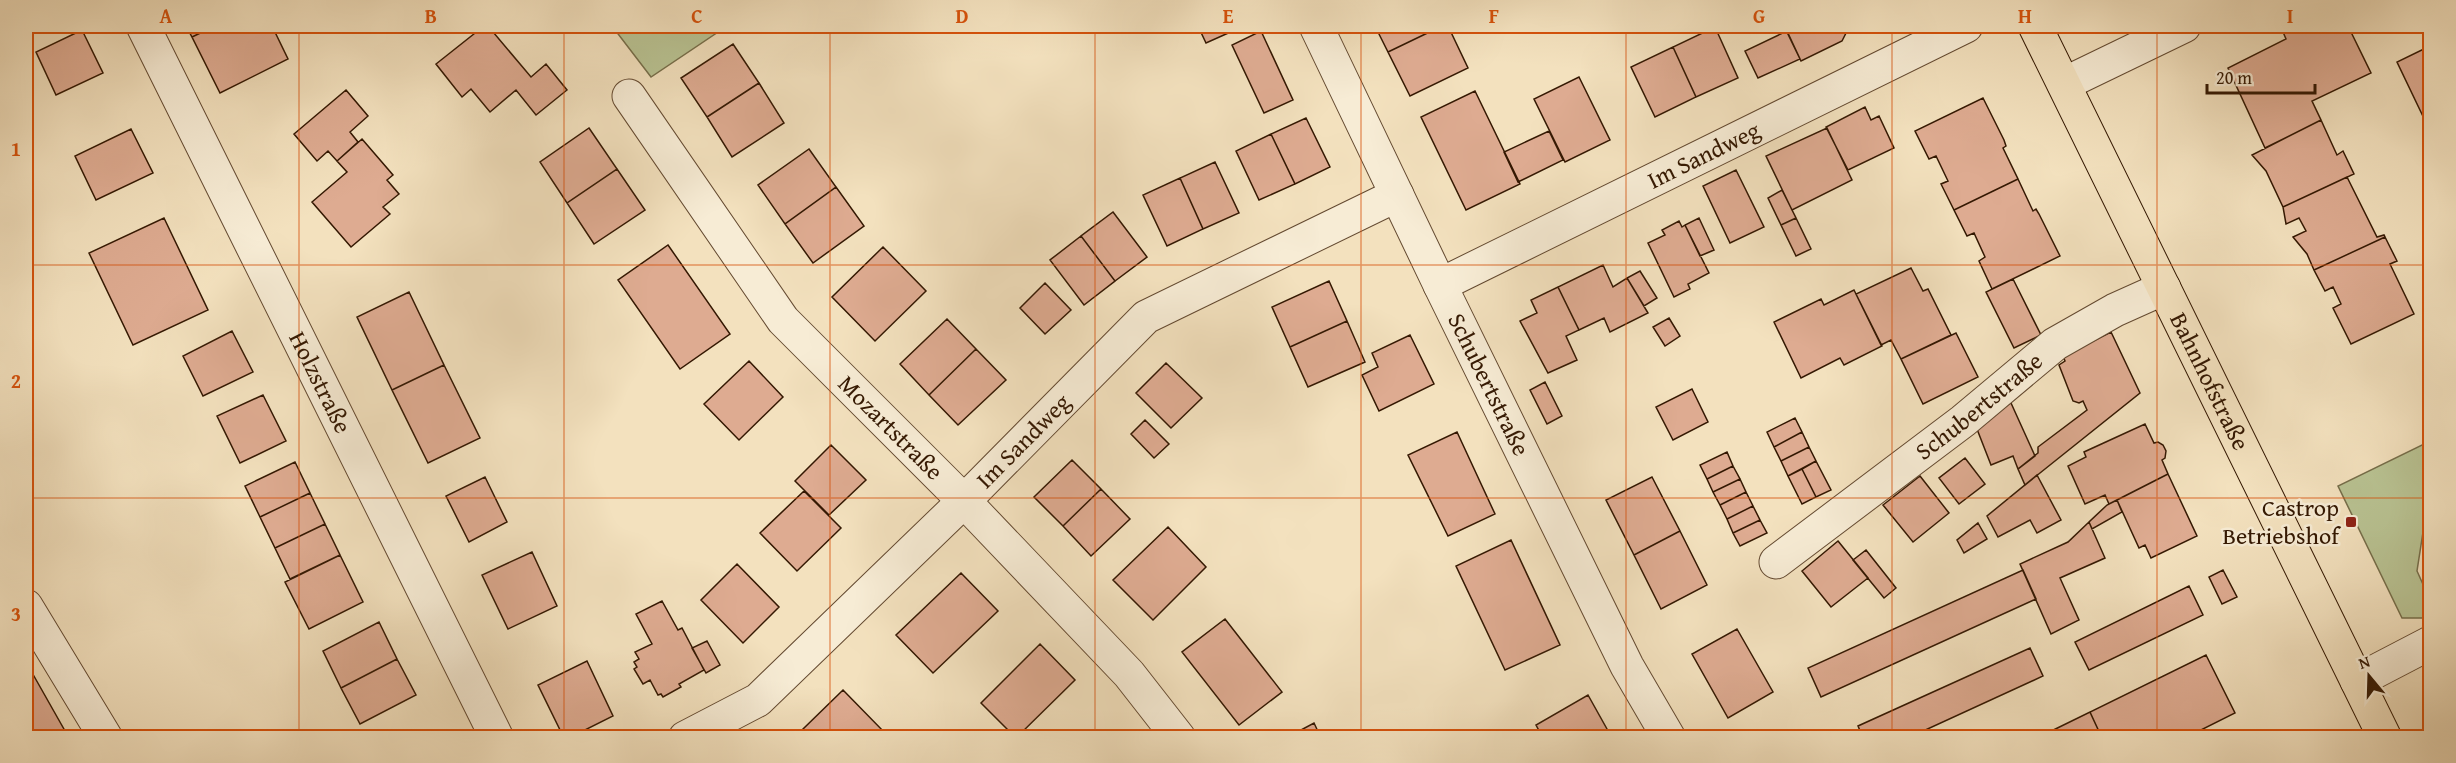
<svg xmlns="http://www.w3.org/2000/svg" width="2456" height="763" viewBox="0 0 2456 763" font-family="'Gentium Book Plus',serif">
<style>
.green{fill:#b9c393;stroke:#766e4a;stroke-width:1.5}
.building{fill:#deab91;stroke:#341802;stroke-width:1.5}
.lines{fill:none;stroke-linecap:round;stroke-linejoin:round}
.minor-casing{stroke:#644a31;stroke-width:35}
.major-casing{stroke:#341802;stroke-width:35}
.minor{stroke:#f7ecd5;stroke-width:33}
.major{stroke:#f3e1be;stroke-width:33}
.grid{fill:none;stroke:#d6520b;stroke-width:1.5;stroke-opacity:0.55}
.poi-dot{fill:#8f2418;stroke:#f7ecd5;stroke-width:2}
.labels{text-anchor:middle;stroke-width:5;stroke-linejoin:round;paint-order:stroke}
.street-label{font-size:24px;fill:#341802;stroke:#f7ecd5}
.poi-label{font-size:24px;fill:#341802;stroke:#f7ecd5;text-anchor:end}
.neatline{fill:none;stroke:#d6520b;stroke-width:2}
.grid-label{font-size:20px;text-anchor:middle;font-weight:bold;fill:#d6520b}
</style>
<rect width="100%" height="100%" fill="#f3e1be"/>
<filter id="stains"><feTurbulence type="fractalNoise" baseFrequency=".00333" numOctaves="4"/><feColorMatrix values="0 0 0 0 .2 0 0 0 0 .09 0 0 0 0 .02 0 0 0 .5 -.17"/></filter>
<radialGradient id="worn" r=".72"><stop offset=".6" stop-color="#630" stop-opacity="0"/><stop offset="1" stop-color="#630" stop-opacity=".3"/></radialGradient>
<path class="green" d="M612 26H727L651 77Z
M2422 445 2430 448V487L2417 571 2430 600V618H2402L2338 486Z"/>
<path class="building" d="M186 26H215L192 37Z
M215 26H272L288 59 220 93 192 37Z
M484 26H488L531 77 546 64 567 90 536 115 516 90 490 112 471 89 462 97 436 64Z
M1198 26H1244L1206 43Z
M1375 26H1442L1388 52Z
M1442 26H1448L1468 68 1410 96 1388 52Z
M1784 26H1842L1846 33 1842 41 1801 61Z
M2296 26H2305L2307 29 2314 26H2348L2371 73 2312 101 2321 120 2265 148 2228 68 2286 39 2283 32Z
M1715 27 1738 78 1696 97 1673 47Z
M82 30 103 73 56 95 36 52Z
M1261 31 1293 100 1264 113 1232 45Z
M1787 31 1800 59 1758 78 1745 51Z
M733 44 759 83 707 117 681 78Z
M2430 46V131L2397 62Z
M1673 47 1696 97 1655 117 1631 67Z
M1579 77 1610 140 1565 162 1534 99Z
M759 83 784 123 732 157 707 117Z
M346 90 368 116 350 132 358 142 337 161 328 151 317 161 294 134Z
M1475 91 1520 184 1466 210 1421 117Z
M1983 98 2004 140 2006 146 2003 148 2018 179 1954 210 1941 184 1948 181 1936 156 1929 159 1915 131Z
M1865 107 1871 120 1879 116 1894 148 1848 170 1826 127Z
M1306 118 1330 167 1295 184 1271 134Z
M2321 120 2337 155 2343 151 2354 174 2283 207 2266 171 2252 155Z
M589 128 617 169 567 203 540 162Z
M1827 128 1852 180 1792 210 1766 156Z
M131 129 153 173 96 200 75 156Z
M1549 131 1563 160 1518 182 1504 152Z
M1271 134 1295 184 1259 200 1236 151Z
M362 139 393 175 387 180 399 194 383 207 390 214 351 247 312 202 347 172 337 161Z
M809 149 836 187 785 224 758 185Z
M1215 162 1239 213 1203 229 1180 178Z
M617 169 645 210 594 244 567 203Z
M1736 170 1764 227 1730 243 1703 186Z
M2347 177 2377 237 2384 235 2385 237 2314 270 2307 254 2293 237 2306 231 2299 218 2286 224 2283 207Z
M1180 178 1203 229 1167 246 1143 195Z
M2018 179 2033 211 2036 209 2039 214 2060 256 1992 289 1979 261 1985 257 1974 233 1967 236 1954 210Z
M836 187 864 226 813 263 785 224Z
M1782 190 1796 218 1781 225 1768 198Z
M1113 212 1147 257 1115 281 1081 236Z
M164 218 208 310 133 345 89 253Z
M1699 218 1714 250 1700 256 1685 225Z
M1796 218 1811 249 1796 256 1781 225Z
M1679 221 1682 227 1685 225 1709 273 1688 284 1690 289 1674 297 1648 243 1665 235 1662 230Z
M1081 236 1115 281 1084 305 1050 260Z
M2385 237 2397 261 2390 264 2414 314 2351 344 2333 308 2341 304 2333 287 2325 291 2314 270Z
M668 245 730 334 680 369 618 280Z
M883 247 926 291 875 341 832 297Z
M1603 265 1613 287 1627 278 1648 313 1610 332 1604 318 1579 330 1558 287Z
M1911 268 1923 291 1928 289 1951 335 1901 359 1891 340 1881 345 1856 294Z
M1640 271 1657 298 1644 306 1627 278Z
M2013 279 2041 335 2014 348 1986 292Z
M1329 281 1347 321 1290 347 1272 307Z
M1045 283 1071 310 1045 334 1020 308Z
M1558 287 1579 330 1566 336 1577 360 1548 373 1520 321 1537 313 1531 300Z
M1854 290 1882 346 1844 365 1840 358 1801 378 1774 322 1821 299 1824 305Z
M409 292 444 365 392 390 357 317Z
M1669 318 1680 336 1665 346 1653 327Z
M947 319 976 349 929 395 900 364Z
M1347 321 1365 362 1308 387 1290 347Z
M232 331 253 372 203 396 183 356Z
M2111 332 2140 393 2025 485 2018 469 2038 453V447L2087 410 2083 401 2079 403 2073 401 2059 365 2065 361 2063 356Z
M1956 333 1978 377 1923 404 1901 359Z
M1410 335 1434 384 1379 411 1362 375 1378 367 1372 353Z
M976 349 1006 380 958 425 929 395Z
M749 361 783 397 739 440 704 404Z
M1166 363 1202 398 1171 428 1136 393Z
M444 365 480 438 428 463 392 390Z
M1545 382 1562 416 1547 424 1530 390Z
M1692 389 1708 422 1673 440 1656 407Z
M263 395 286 441 240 463 217 416Z
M2011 403 2035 456 2018 469 2013 456 1991 465 1975 424 1995 409Z
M1795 418 1802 432 1774 447 1767 432Z
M1145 420 1169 444 1154 458 1131 434Z
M2145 424 2154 443 2158 442 2163 445 2166 451 2165 458 2162 460 2168 474 2109 504 2105 495 2085 504 2068 466 2086 457 2084 452Z
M1457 432 1495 514 1448 536 1408 455Z
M1802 432 1809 447 1781 461 1774 447Z
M831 445 866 480 829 515 795 481Z
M1809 447 1816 461 1788 476 1781 461Z
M1727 452 1733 466 1707 479 1700 465Z
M1965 458 1985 484 1959 504 1939 478Z
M1072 460 1101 489 1063 526 1034 497Z
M1816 461 1831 490 1816 497 1802 469Z
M295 462 310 493 260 517 245 486Z
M1733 466 1740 479 1713 492 1707 479Z
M1802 469 1816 497 1802 504 1788 476Z
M2168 474 2197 536 2151 558 2145 545 2139 548 2117 500Z
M2037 475 2061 520 2037 533 2030 520 1998 537 1987 516Z
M1920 476 1949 513 1913 542 1883 505Z
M485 477 507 522 469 542 446 496Z
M1652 477 1680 531 1634 555 1606 500Z
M1740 479 1746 492 1720 505 1713 492Z
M1101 489 1130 519 1091 556 1063 526Z
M804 491 841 528 797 571 760 533Z
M1746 492 1753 506 1727 519 1720 505Z
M310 493 325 524 275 548 260 517Z
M2117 500 2122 512 2092 529 2089 522 2107 505Z
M1753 506 1760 520 1733 533 1727 519Z
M1760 520 1767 533 1740 546 1733 533Z
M2089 522 2105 558 2060 578 2079 620 2051 634 2020 564 2068 542Z
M1978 523 1987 539 1964 553 1957 540Z
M325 524 340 555 290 579 275 548Z
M1168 527 1206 567 1153 620 1113 580Z
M1680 531 1707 585 1661 609 1634 555Z
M1511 540 1560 645 1505 670 1456 566Z
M1838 541 1868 578 1831 607 1802 571Z
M1866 550 1896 588 1884 598 1853 560Z
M532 552 557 606 508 629 482 575Z
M340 555 363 602 309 629 285 582Z
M737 564 779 607 743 643 701 600Z
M2023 570 2036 599 1821 697 1808 668Z
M2223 570 2237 597 2222 604 2209 577Z
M961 573 998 611 933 673 896 635Z
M2189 586 2203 615 2089 670 2075 642Z
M662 601 678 630 682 628 704 670 679 684 681 687 663 697 661 694 658 695 650 680 643 684 634 669 637 667 634 662 639 659 635 652 652 644 636 614Z
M1225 619 1282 692 1239 725 1182 652Z
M379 622 397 659 341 688 323 651Z
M1737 629 1773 692 1728 718 1692 654Z
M707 641 720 665 706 673 692 648Z
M1040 644 1075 680 1016 738 981 703Z
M2030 648 2043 676 1908 738H1863L1858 726Z
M2206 655 2235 713 2185 738H2102L2090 712Z
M397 659 416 695 360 724 341 688Z
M587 661 613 716 569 738H564L538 685Z
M26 662 56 715 69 738H26Z
M843 690 887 735 885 738H810L802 730Z
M1588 695 1612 738H1543L1536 725Z
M2090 712 2102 738H2037Z
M1314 723 1321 738H1286Z"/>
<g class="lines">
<g class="minor-casing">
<g id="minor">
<path id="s1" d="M143 26 497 738"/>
<path id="s2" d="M1316 26 1440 285 1627 666 1669 738"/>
<path d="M2064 84 2184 26"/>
<path id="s3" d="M629 96 783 320 964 501 1129 674 1179 738"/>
<path id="s4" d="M1440 285 1966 26"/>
<path id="s5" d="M1776 562 1963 421 2055 344 2115 310 2164 288"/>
<path d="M26 606 106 738"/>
<path d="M2357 681 2430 643"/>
<path id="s6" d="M685 738 758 700 964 501 1146 317 1397 195"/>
</g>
</g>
<g class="major-casing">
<g id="major">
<path id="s7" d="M2035 26 2385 738"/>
</g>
</g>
<use href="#minor" class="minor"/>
<use href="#major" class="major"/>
</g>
<path class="grid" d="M299 26V738M564 26V738M830 26V738M1095 26V738M1361 26V738M1626 26V738M1892 26V738M2157 26V738M26 265H2430M26 498H2430"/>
<rect class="poi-dot" x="2345" y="516" width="12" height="12" rx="3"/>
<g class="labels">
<g class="street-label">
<text dy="8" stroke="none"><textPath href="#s4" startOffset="294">Im Sandweg</textPath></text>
<text dy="8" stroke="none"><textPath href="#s1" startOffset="398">Holzstraße</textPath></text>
<text dy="8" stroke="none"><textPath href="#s7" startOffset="396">Bahnhofstraße</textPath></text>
<text dy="8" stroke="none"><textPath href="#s2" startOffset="398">Schubertstraße</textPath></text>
<text dy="8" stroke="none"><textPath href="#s5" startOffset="256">Schubertstraße</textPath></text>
<text dy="8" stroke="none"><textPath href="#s3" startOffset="424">Mozartstraße</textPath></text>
<text dy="8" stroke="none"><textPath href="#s6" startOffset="453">Im Sandweg</textPath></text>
</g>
<g class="poi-label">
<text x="2339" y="516">Castrop<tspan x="2339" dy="28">Betriebshof</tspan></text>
</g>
</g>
<rect width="2456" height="763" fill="none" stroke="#f3e1be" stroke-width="66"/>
<g transform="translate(2369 676) rotate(341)" stroke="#f7ecd5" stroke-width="4.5" paint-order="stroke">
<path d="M0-4.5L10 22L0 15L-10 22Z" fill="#341802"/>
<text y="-9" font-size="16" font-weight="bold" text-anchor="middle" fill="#341802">N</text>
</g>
<path d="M2207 84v9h108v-9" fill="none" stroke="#341802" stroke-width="3"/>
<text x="2216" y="84" font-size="18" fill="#341802" stroke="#f7ecd5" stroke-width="4.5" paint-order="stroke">20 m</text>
<rect x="33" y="33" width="2390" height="697" class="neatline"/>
<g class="grid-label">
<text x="166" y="23">A</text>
<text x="431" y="23">B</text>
<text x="697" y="23">C</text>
<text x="962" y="23">D</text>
<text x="1228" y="23">E</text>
<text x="1494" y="23">F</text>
<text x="1759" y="23">G</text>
<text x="2025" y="23">H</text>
<text x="2290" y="23">I</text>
<text x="16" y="156">1</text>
<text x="16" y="388">2</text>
<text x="16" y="621">3</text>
</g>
<rect width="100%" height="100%" filter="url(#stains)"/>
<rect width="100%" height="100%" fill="url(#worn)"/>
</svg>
